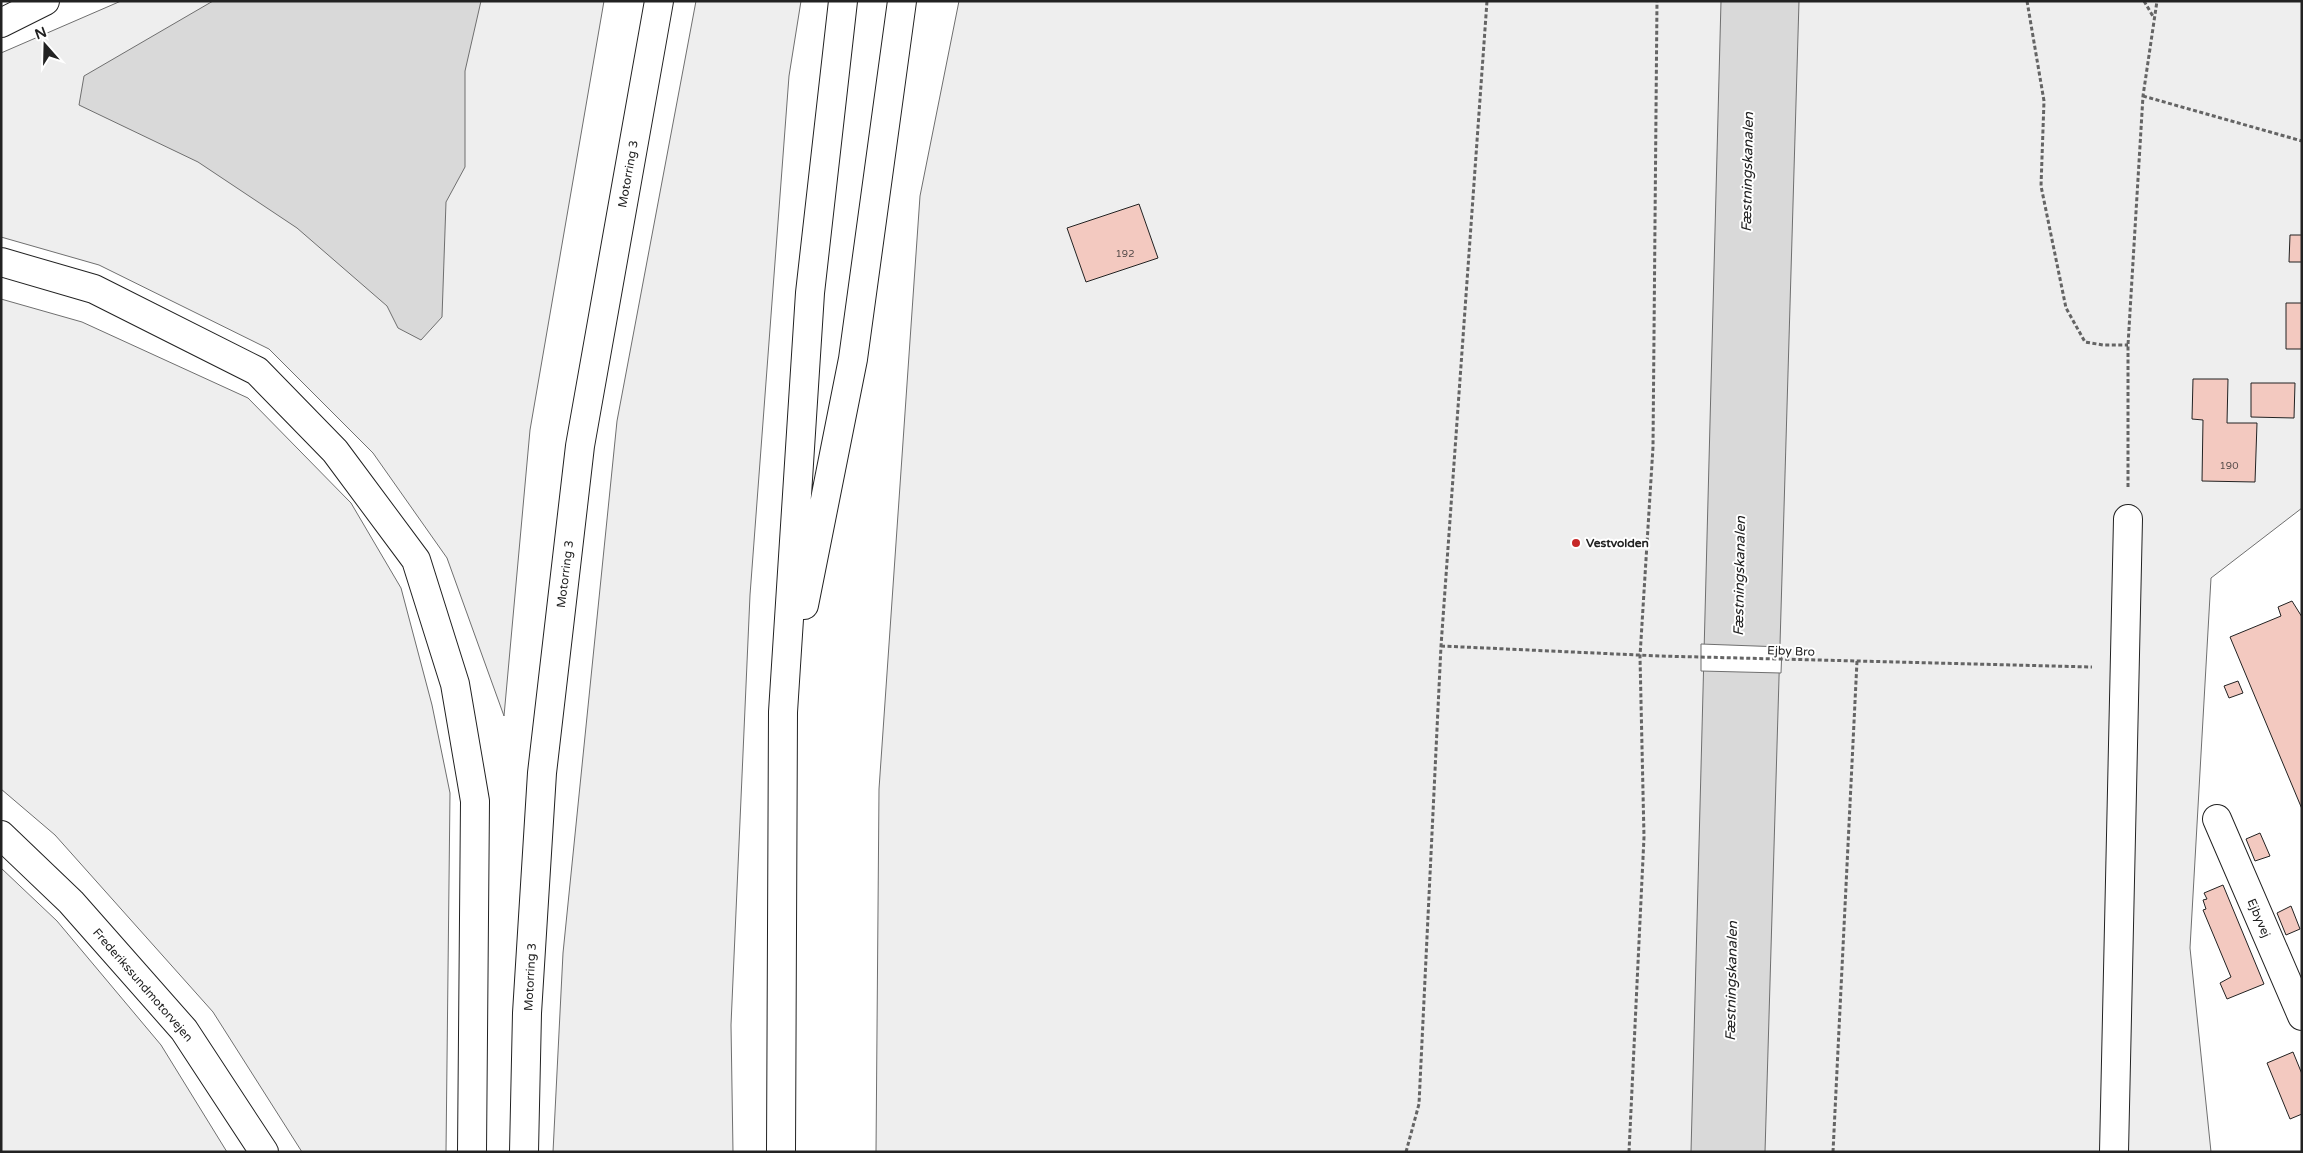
<svg xmlns="http://www.w3.org/2000/svg" width="2303" height="1153" viewBox="0 0 2303 1153" font-family="'Varela Round',sans-serif">
<style>
.green{fill:#eee;stroke:#6f6f6f}
.water{fill:#d9d9d9;stroke:#6f6f6f}
.pier{fill:#fff;stroke:#6f6f6f}
.building{fill:#f3c9c0;stroke:#222}
.lines{fill:none;stroke-linecap:round;stroke-linejoin:round}
.minor-casing{stroke:#222;stroke-width:30}
.highway-casing{stroke:#222;stroke-width:30}
.path{stroke:#646464;stroke-width:3;stroke-dasharray:4 2.5;stroke-linecap:butt}
.minor{stroke:#fff;stroke-width:28}
.highway{stroke:#fff;stroke-width:28}
.poi-dot{fill:#c62828;stroke:#fff;stroke-width:2}
.labels{text-anchor:middle;stroke-width:4;stroke-linejoin:round;paint-order:stroke}
.number-label{font-size:10px;fill:#564c4a}
.street-label{font-size:12px;fill:#222;stroke:#fff}
.poi-label{font-size:12px;font-weight:bold;fill:#222;stroke:#fff;text-anchor:start}
.water-label{font-size:14px;font-style:italic;fill:#222;stroke:#fff}
</style>
<rect width="100%" height="100%" fill="#fff"/>
<path class="green" d="M121 1H604L530 430 504 716 447 558 373 453 269 349 99 265 1 237V53Z
M696 1H801L789 76 750 595 731 1025 733 1152H553L563 953 617 421Z
M959 1H2302V508L2211 578 2190 948 2211 1152H876L879 789 920 196Z
M1 299 82 322 248 398 351 503 401 588 432 705 450 793 446 1152H302L213 1012 55 835 1 789Z
M1 868 57 921 161 1045 227 1152H1Z"/>
<path class="water" d="M213 1H481L465 71V167L446 202 442 317 421 340 398 328 387 306 297 228 198 162 79 105 84 76Z
M1721 1H1799L1765 1152H1691Z"/>
<path class="pier" d="M1701 644 1782 647 1781 673 1701 671Z"/>
<path class="building" d="M1139 204 1158 258 1086 282 1067 228Z
M2290 235H2302V262H2289Z
M2286 303H2302V349H2286Z
M2193 379H2228L2227 423H2257L2255 482 2202 481 2203 420 2192 419Z
M2251 383H2295L2294 418 2251 417Z
M2292 601 2302 617V809L2230 637 2281 616 2278 607Z
M2238 681 2243 693 2229 698 2224 686Z
M2260 833 2270 856 2255 861 2246 839Z
M2223 885 2264 984 2227 999 2220 983 2231 977 2203 910 2206 909 2203 900 2207 899 2204 893Z
M2291 906 2300 929 2286 935 2277 913Z
M2293 1052 2302 1074V1114L2290 1119 2267 1063Z"/>
<g class="lines">
<g class="minor-casing">
<path id="minor" d="M2217 819 2302 1016
M2114 1152 2128 519"/>
</g>
<g class="highway-casing">
<path id="highway" d="M1 23 45 1
M1 262 94 289 257 371 335 451 416 560 455 684 475 801 472 1152
M804 605 853 359 902 1
M1 835 71 902 184 1030 264 1152
M524 1152 527 1013 542 773 580 446 659 1
M781 1152 783 712 810 293 843 1"/>
</g>
<path class="path" d="M2027 1 2044 101 2041 186 2066 308 2085 342 2103 345H2128
M2144 1 2154 18
M2143 96 2302 141
M2128 487V345L2143 96 2157 1
M1441 646 1660 656 2092 667
M1406 1152 1419 1104 1441 646 1487 1
M1629 1152 1644 837 1640 656 1653 447 1657 1
M1833 1152 1857 661"/>
<use href="#minor" class="minor"/>
<use href="#highway" class="highway"/>
</g>
<circle class="poi-dot" cx="1576" cy="543" r="5"/>
<g class="labels">
<g class="number-label">
<text x="1125" y="257">192</text>
<text x="2229" y="469">190</text>
</g>
<g class="street-label">
<text transform="translate(628 174) rotate(-80)" y="4">Motorring 3</text>
<text transform="translate(565 574) rotate(-83)" y="4">Motorring 3</text>
<text transform="translate(1791 651) rotate(2)" y="4">Ejby Bro</text>
<text transform="translate(2259 918) rotate(67)" y="4">Ejbyvej</text>
<text transform="translate(530 977) rotate(-87)" y="4">Motorring 3</text>
<text transform="translate(143 985) rotate(49)" y="4">Frederikssundmotorvejen</text>
</g>
<g class="poi-label">
<text x="1586" y="547">Vestvolden</text>
</g>
<g class="water-label">
<text transform="translate(1747 172) rotate(-89)" y="5">Fæstningskanalen</text>
<text transform="translate(1739 576) rotate(-89)" y="5">Fæstningskanalen</text>
<text transform="translate(1731 981) rotate(-89)" y="5">Fæstningskanalen</text>
</g>
</g>
<rect width="2303" height="1153" fill="none" stroke="#222222" stroke-width="5"/>
<g transform="translate(45 45) rotate(340)" stroke="#ffffff" stroke-width="4" paint-order="stroke">
<path d="M0-4L9 19L0 12L-9 19Z" fill="#222222"/>
<text y="-8" font-size="14" font-weight="bold" text-anchor="middle" fill="#222222">N</text>
</g>
</svg>
